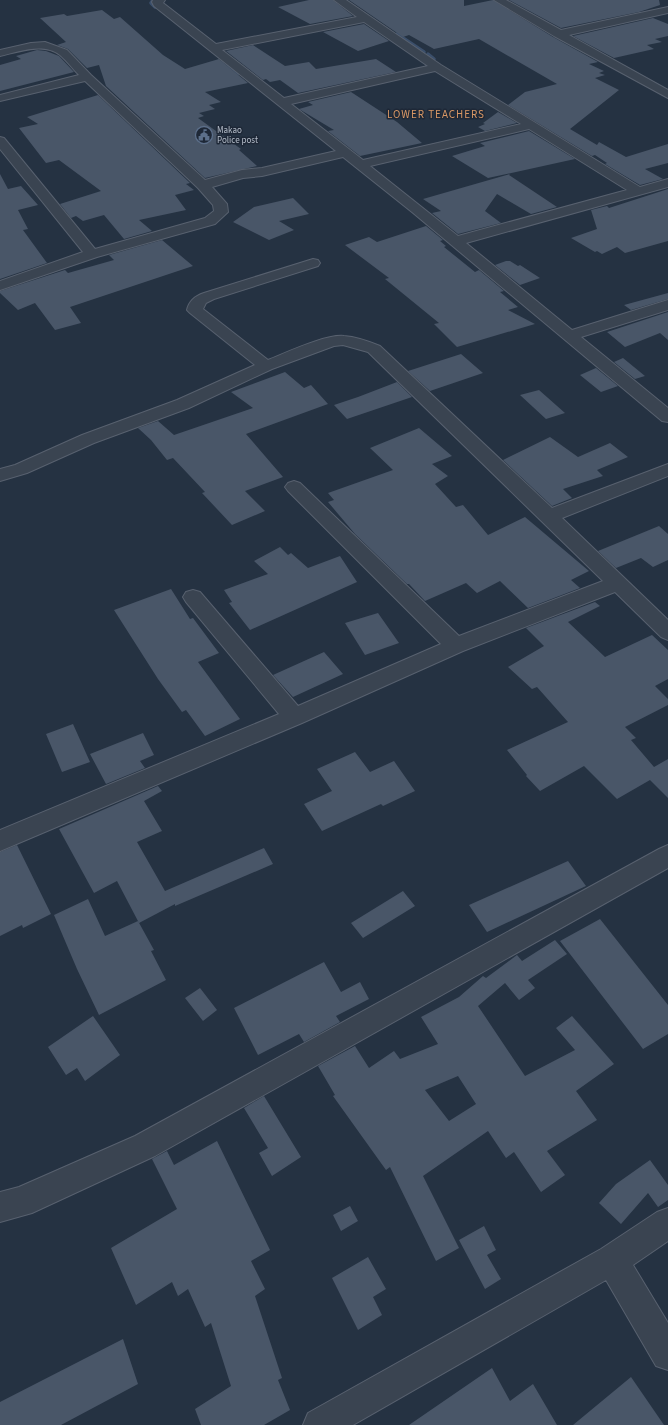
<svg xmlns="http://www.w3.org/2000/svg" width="668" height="1425" viewBox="0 0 668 1425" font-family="'Source Sans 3',sans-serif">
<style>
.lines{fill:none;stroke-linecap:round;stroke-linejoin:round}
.stream{stroke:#3b4f6b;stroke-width:3.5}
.building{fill:#495668;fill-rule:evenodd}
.street-casing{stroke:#58616f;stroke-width:2}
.street{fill:#3a4451;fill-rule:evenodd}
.labels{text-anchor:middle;stroke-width:3;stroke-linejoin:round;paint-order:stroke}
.far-poi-label{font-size:9px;fill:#b7bfcb;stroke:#1e2837;text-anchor:start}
.far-quarter-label{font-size:11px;letter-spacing:1px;fill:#d89765;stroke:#1e2837}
</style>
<rect width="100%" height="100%" fill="#253242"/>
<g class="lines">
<path class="stream" d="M153 0 151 3 155 7
M397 34 424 52
M428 54 434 59
M223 60 238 73"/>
</g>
<path class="building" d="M309 0H333L353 16 310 24 278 7Z
M349 0H464V6L493 0 553 37 598 62 589 64 604 71 599 73 605 75 595 78 619 90 570 129 597 145 599 142 626 157 668 144V163L645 169 663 179 640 185 605 164 607 163 595 155 592 156 508 105 525 92 557 84 479 39 434 49 409 35 403 37Z
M509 0H659L660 5 639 12 561 28Z
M102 10 114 19 120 17 163 55 185 69 219 59 248 83 205 92 221 102 209 105 215 109 199 113 204 116 198 118 241 149 239 150 257 166 205 178 106 86 99 65 87 68 68 49 57 45 66 42 40 18 64 14 67 16Z
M653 18 668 24V36L655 39 662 42 647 45 654 49 614 58 573 36Z
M364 24 389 41 358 51 323 32Z
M253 45 285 66 309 62 316 69 376 59 396 72 298 93 280 80 270 82 266 79 263 80 226 51Z
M37 50 46 51 59 56 74 72 0 91V65L21 59 16 56Z
M351 92 397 122 422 143 360 156 328 131 334 130 299 109 313 105 308 102Z
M98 95 190 183 186 184 194 190 175 195 186 210 139 220 152 231 124 239 104 215 83 221 76 216 71 218 60 204 101 191 59 160 46 163 19 128 38 124 27 117Z
M498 112 517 123 485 131 478 127 485 124 483 123Z
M529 131 575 159 488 178 452 156 485 146 480 143Z
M0 174 8 189 21 186 38 205 18 210 28 229 23 230 47 263 0 279Z
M510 174 509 175 557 207 531 214 497 194 485 211 501 223 458 234 432 213 441 211 423 199Z
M668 189V241L625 253 617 247 602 254 597 251 595 252 571 238 597 229 591 210 607 206 609 208Z
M293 198 309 214 279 221 294 230 269 240 233 222 254 207Z
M426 226 443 240 440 241 446 246 444 247 475 272 479 270 504 291 500 292 518 307 508 310 535 324 457 347 434 324 439 323 385 279 389 278 345 245 369 237 377 242Z
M162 240 193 266 70 307 81 323 55 330 35 303 18 310 0 293V291L65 270 68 273 114 260 109 255Z
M506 261H510L518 266 520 265 540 278 520 285 495 265Z
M668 293V299L631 310 624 305Z
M668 312V340L660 333 625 347 607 332Z
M461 354 483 373 430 391 408 371Z
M623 358 645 376 635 379 614 362Z
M596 368 618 386 601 392 580 375Z
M285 372 304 388 311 385 328 404 246 434 283 477 245 491 265 511 232 525 202 493 205 492 173 458 167 460 151 440 138 428 158 421 174 435 253 408 231 392Z
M397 382 412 397 347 419 334 405 358 397Z
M539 390 565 413 546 419 520 395Z
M419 428 452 456 432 464 448 476 435 484 456 507 463 505 488 535 525 517 589 571 571 580 580 588 528 608 500 581 477 593 466 583 425 601 409 584H407L355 534 328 502 334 500 328 493 393 470 370 448Z
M550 437 578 457 610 443 628 457 597 470 603 476 563 489 572 498 552 506 503 460Z
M659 526 668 534V560L653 567 641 558 616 568 598 551Z
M280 547 288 555 291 553 308 568 340 556 357 582 250 630 229 603 232 602 224 590 268 574 254 561Z
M171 589 190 619 193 618 219 653 198 662 240 719 205 736 186 710 182 712 158 679 114 610Z
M595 602 600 606 568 622 605 657 652 635 668 650V679L655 686 668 699V705L625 727 636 738 631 740 654 767 668 759V798L650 780 617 799 584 766 540 791 526 776 527 775 507 750 568 722 537 687 532 689 508 667 544 646 526 628Z
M378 613 399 643 365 655 345 623Z
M324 652 343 674 293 697 273 675Z
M73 724 90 762 62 772 46 734Z
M143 733 154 755 140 761 145 768 106 784 90 754Z
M355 752 370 772 394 761 415 791 383 806 381 804 322 831 304 804 332 791 317 769Z
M158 786 162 791 144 801 162 831 137 842 165 891 264 848 273 864 175 906V904L139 923 117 881 94 893 59 829Z
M17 845 51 914 23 928 22 925 0 936V852Z
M568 861 586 886 487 932 469 905Z
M403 891 415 906 363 938 351 923Z
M88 899 105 936 138 921 154 950 151 951 166 980 99 1015 77 969 54 915Z
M600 919 668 1005V1034L643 1049 560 941Z
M555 940 567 954 528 980 535 988 519 1000 505 983 478 1006 525 1076 575 1050 556 1028 572 1016 614 1064 576 1091 597 1120 547 1151 565 1175 541 1192 514 1152 506 1158 488 1131 423 1176 459 1248 436 1261 390 1167 386 1170 333 1096 335 1095 318 1066 355 1046 369 1068 394 1051 400 1059 438 1044 421 1017 459 997 483 976 486 978 517 955 522 961ZM458 1076 476 1104 449 1121 425 1090Z
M324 962 341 992 360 982 369 999 336 1016 340 1022 304 1042 299 1034 258 1055 234 1008Z
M200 988 217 1010 203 1021 185 998Z
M93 1016 120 1055 85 1081 77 1068 66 1075 48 1047Z
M264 1096 301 1157 272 1176 259 1153 268 1148 244 1108Z
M217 1141 270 1250 251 1261 265 1289 255 1296 282 1378 278 1380 290 1410 264 1425H201L195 1409 231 1386 211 1323 205 1327 188 1289 178 1296 172 1282 136 1305 111 1248 177 1209 152 1159 167 1151 174 1165Z
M650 1160 668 1185V1200L658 1207 648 1193 621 1224 599 1203 616 1184Z
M350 1206 358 1221 341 1231 333 1215Z
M484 1226 496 1250 487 1255 501 1279 485 1289 459 1240Z
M368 1257 386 1289 373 1297 382 1315 358 1330 332 1278Z
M123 1339 138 1384 61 1425H0V1402Z
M492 1368 510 1401 533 1384 557 1425H409Z
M631 1377 664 1425H573Z"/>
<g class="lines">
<g class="street-casing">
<path id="street" d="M153 0H165L163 3 216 44 357 17 334 0H346L441 65 640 187 668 179V187L466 243 572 330 668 300V310L581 337 668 408V422L662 421 412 212 343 157 262 176 243 178 212 187 227 204 228 212 215 224 97 257 0 290V281L83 252 0 149V137L4 138 95 249 205 218 214 211 213 205 198 188 85 81 0 101V95L79 75C73 69 67 61 60 55 43 42 18 52 0 56V50L31 43 45 42 67 50 91 75 205 180 242 170 262 168 336 151 154 6 152 2ZM364 22 428 66 284 98 222 50ZM435 71 521 124 363 160 291 104ZM529 129 627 190 458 236 370 166Z
M494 0H506L561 30 668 7V13L569 35 668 90V98L554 36Z
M313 259 318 260 320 263 318 266 214 299 206 303 203 309 268 360C286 353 326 334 344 336 356 337 368 341 380 346L552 508 668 464V476L562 518 668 620V640L661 637 615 592 463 651 302 723 0 851V830L279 714 186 602 183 597 186 592 193 590 200 592 298 706 441 644 288 491 285 487 288 483 294 481 300 483 459 636 603 581 368 352 343 345 334 346 272 369 189 408 94 443 27 473 0 481V469L15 465 82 435 177 400 255 365 190 313 187 310C189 301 195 296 204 293Z
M668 845V868L155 1156 32 1213 0 1222V1192L19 1187 135 1136 659 849Z
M668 1208V1241L633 1265 668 1323V1370L656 1366 606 1280 353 1425H303L308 1413 601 1249 657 1212Z"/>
</g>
<use href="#street" class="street"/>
</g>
<defs>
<g id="civic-ring" transform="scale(0.9)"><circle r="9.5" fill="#1e2837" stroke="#5c6f8a" stroke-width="1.5"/><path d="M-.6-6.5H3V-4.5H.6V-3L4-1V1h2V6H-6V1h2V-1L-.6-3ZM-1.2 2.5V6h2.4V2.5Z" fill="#5c6f8a"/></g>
</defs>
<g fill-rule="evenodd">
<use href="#civic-ring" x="204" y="135"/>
</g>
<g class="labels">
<g class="far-poi-label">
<text x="217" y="133">Makao<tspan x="217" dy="10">Police post</tspan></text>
</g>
<g class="far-quarter-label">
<text x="436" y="118">LOWER TEACHERS</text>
</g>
</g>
</svg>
